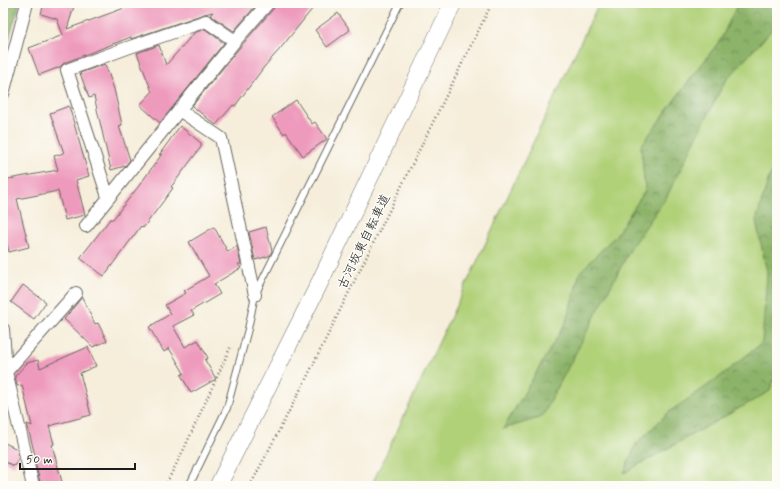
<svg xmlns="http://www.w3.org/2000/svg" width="780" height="489" viewBox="0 0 780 489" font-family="Mynerve,'Klee One',sans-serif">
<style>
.green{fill:#b1d179;stroke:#66764a}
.forest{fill:url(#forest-crowns);stroke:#546842}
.building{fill:#ee9abc}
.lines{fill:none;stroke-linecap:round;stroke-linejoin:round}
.lane-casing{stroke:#68665f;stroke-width:8}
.street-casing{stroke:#68665f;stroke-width:14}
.secondary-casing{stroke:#68665f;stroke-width:18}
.path{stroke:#68665f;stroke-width:2.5;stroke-dasharray:1 3;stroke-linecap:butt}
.lane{stroke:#fff;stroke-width:6}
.street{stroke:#fff;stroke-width:12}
.secondary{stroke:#fff;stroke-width:17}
.labels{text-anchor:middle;stroke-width:3;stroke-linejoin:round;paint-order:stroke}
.street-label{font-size:13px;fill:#1c1c1c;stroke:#fdfcf7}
</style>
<defs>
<pattern id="forest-crowns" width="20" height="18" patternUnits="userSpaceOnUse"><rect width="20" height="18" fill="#8cb369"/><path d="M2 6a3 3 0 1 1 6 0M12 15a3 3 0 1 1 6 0" fill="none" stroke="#729156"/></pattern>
</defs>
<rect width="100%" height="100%" fill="#fdfcf7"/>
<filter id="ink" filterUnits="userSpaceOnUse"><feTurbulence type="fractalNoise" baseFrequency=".025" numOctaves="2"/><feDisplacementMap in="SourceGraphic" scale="8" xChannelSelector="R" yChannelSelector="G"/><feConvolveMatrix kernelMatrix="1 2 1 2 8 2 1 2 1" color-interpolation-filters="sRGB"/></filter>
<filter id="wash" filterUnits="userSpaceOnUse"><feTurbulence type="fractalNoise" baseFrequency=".012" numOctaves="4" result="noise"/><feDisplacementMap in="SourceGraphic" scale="16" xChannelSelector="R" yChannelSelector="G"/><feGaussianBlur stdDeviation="0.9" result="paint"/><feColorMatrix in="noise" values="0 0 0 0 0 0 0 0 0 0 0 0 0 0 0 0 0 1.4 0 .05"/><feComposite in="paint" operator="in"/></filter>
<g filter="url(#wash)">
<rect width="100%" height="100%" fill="#f6eedb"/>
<path class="green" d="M599 3H777V486H371Z"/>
<path class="forest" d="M3 3H20L3 59Z
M738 3H777V24L724 83 666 198 632 246 542 417 503 429 566 322 580 272 616 235 645 191 641 146 673 102 721 39Z
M777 164V370L770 391 624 473 636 444 669 412 717 379 762 343 767 272 756 221 769 177Z"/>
<g id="blocks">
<path class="building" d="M44 3H75L67 29 138 3H258L234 31 210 15 213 12 204 14 131 39V37L64 63 60 67 39 75 29 48 63 35 57 19 41 14Z
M275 3H317L280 49 264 67 235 106 233 105 216 125 192 106 241 46 274 8Z
M338 13 350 30 327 47 315 30Z
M205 29 224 43 160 123 140 105 152 92 137 53 159 45 166 65 194 33Z
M105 64 114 89 122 125 119 126 130 160 125 166 111 170 94 96 89 98 80 73Z
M296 100 312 124 315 122 327 139 303 156 286 132 284 134 272 117Z
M69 106 89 176 76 180 85 215 65 220 58 191 17 199 29 247 9 252 3 229V180L58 170 54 156 64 153 50 113Z
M180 126 201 143V147L171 187 173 188 156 211 143 228 141 226 104 276 80 258 110 219H113L138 187 162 154 159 155Z
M214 227 228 252 237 246 241 264H238L241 268 214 284 220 294 191 311 194 315 173 326 185 347 198 340 208 358 205 360 216 379 191 393 181 375 184 373 169 348 164 352 149 327 170 314 165 305 186 293 184 291 209 276 189 242Z
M266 227 272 251 269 256 255 260 249 232Z
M23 285 46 302 34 319 11 302Z
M82 297 95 324 98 323 107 341 93 347 64 319Z
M88 347 96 366 80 373 91 415 49 426 54 444 52 445 62 482 41 486 34 458 36 459 27 424 32 426 22 385 17 386 15 376 27 363 38 360 40 368Z
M3 442 17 449 19 457 14 466 3 461Z"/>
</g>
</g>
<g filter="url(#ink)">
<use href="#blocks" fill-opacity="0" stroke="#68665f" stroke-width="1"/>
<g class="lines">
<g class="lane-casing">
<path id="lane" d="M189 486 227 408 248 329 255 295 400 3"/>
</g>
<g class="street-casing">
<path id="street" d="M3 94 27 3
M179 110 221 138 255 295
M108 197 67 70 127 48 206 21 235 41
M86 226 235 41 268 3
M3 329 6 372 33 486
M4 374 76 293"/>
</g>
<g class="secondary-casing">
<path id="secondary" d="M218 486 318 286 453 3"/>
</g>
<path class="path" d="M165 486 184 449 231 346
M250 486 307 377 492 3"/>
<use href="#lane" class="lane"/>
<use href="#street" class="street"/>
<use href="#secondary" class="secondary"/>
</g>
</g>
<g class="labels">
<g class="street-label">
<text transform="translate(363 241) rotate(-64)" y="5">古河坂東自転車道</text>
</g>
</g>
<rect width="780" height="489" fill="none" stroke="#fdfcf7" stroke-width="16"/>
<path d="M20 463v6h115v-6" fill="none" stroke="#1c1c1c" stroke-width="2"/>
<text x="26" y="463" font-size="12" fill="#1c1c1c" stroke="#fdfcf7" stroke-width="3" paint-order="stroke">50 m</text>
</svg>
